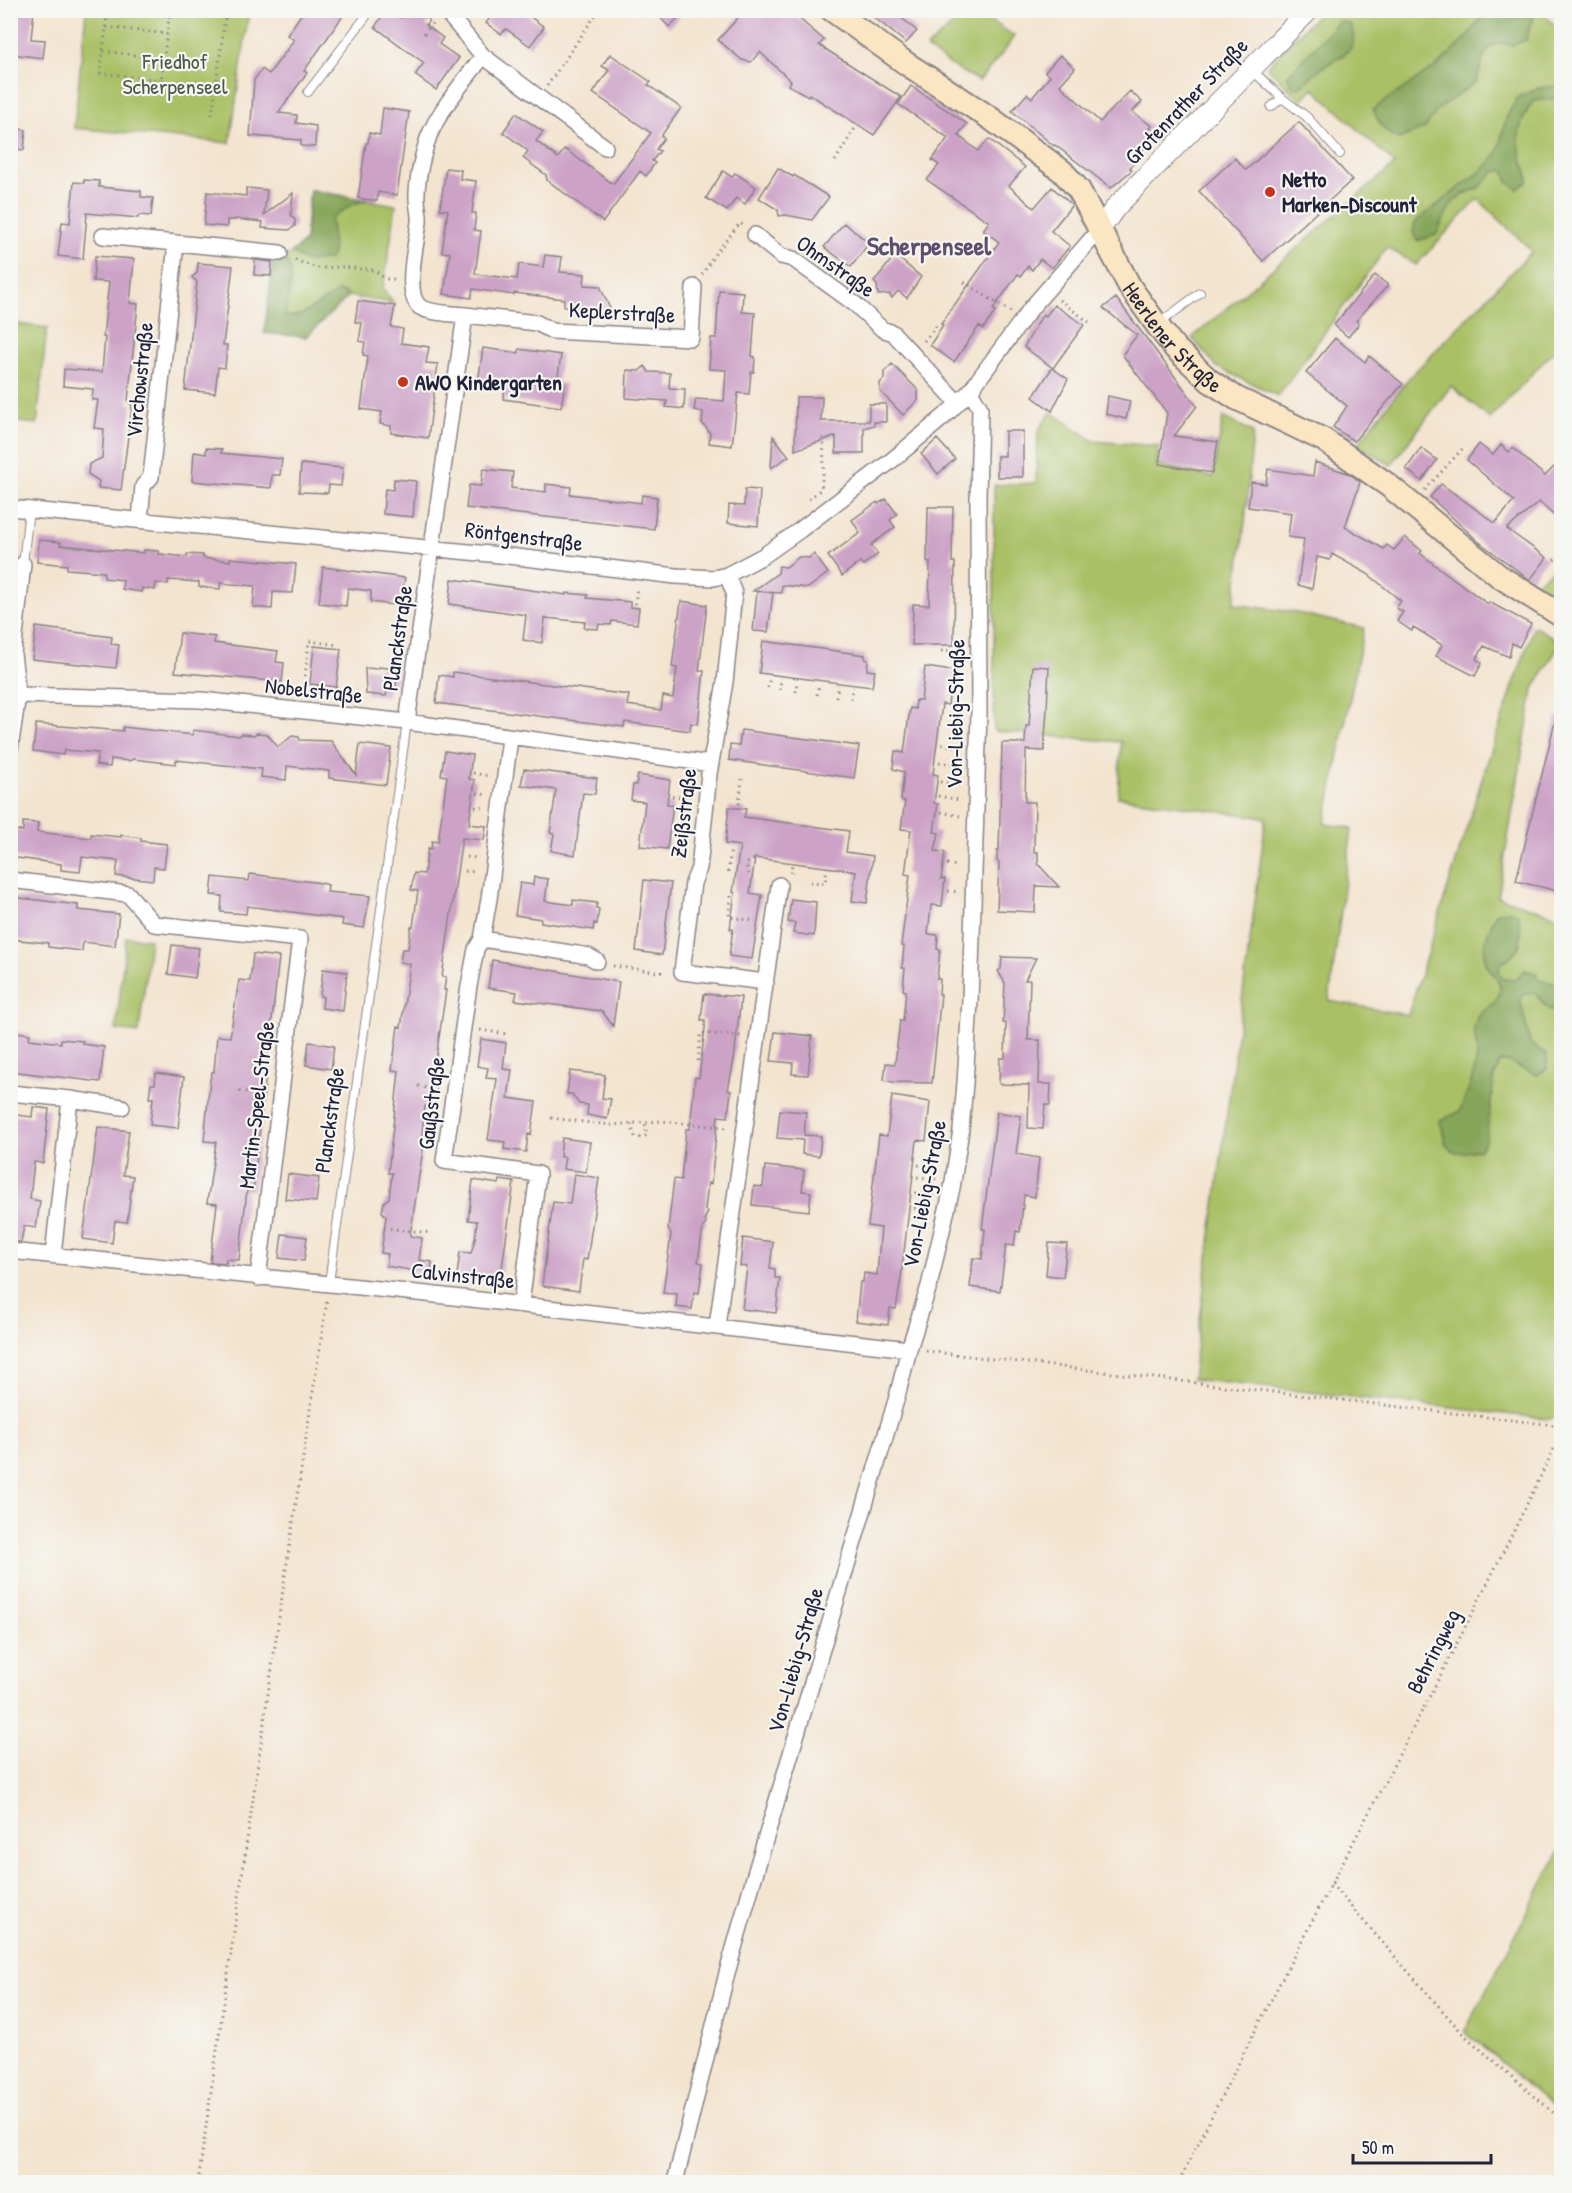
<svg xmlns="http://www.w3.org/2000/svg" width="1572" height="2193" viewBox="0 0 1572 2193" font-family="'Patrick Hand',sans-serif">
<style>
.green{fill:#a9c065;stroke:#667150;stroke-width:1.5}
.forest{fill:#86a65a;stroke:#54644a;stroke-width:1.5}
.building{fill:#cca2c7}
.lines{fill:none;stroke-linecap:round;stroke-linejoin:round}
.service-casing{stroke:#8a8385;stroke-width:10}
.minor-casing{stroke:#8a8385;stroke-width:18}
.tertiary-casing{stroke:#8a8385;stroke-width:22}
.secondary-casing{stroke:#8a8385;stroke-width:26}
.path{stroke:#8a8385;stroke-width:3;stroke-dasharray:1.5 4.5;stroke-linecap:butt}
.service{stroke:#fff;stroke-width:8}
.minor{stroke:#fff;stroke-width:15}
.tertiary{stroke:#fff;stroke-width:20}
.secondary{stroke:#fbe6c4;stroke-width:22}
.poi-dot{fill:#c8321e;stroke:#f6f6f2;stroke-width:2}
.labels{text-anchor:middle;stroke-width:4.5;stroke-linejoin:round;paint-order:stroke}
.park-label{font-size:22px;fill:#51594a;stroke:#f6f6f2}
.street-label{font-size:22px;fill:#22223b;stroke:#f6f6f2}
.poi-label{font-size:22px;font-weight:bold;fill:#22223b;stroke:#f6f6f2;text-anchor:start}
.quarter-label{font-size:26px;font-weight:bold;fill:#5e4f6c;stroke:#f6f6f2}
</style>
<rect width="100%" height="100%" fill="#f6f6f2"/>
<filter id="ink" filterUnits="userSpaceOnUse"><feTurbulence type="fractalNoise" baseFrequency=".0167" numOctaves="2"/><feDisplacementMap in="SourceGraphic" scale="12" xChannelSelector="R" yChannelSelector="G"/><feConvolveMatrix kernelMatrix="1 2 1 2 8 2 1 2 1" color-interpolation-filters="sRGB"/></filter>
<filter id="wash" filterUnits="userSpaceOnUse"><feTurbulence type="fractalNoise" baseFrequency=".008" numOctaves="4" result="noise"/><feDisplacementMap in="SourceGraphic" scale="24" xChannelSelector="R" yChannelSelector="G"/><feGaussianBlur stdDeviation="1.35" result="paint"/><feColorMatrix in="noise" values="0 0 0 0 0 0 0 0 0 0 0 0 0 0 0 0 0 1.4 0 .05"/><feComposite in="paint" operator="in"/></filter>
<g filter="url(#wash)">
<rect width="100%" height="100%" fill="#f3e4cf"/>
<path class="green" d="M86 11H249L230 143 74 128Z
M969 11H976L1014 36 1005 50 979 81 957 69 926 48Z
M1321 11H1541L1561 32V343L1490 419 1451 386 1391 465 1357 445 1409 378 1532 251 1478 199 1416 265 1387 247 1278 396 1217 367 1192 338 1395 164 1313 88 1301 101 1267 67Z
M310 190 396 205 383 289 394 303 349 296 345 293 301 315 284 317 288 298 284 259 305 241Z
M11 323 47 328 37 424 11 421Z
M1051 412 1094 441 1158 446 1157 465 1213 477 1223 417 1253 432 1245 523 1234 604 1293 612 1364 628 1325 824 1352 828 1329 1001 1408 1015 1489 757 1534 626 1561 642 1533 690 1498 897 1561 917 1562 1415 1549 1419 1192 1379 1266 818 1118 797 1121 742 994 731V485L1036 483 1038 431Z
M1561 563V598L1534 584Z
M126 937 150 939 139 1033 116 1030Z
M1561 1848V2114L1465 2031Z"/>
<path class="forest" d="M1486 11H1535L1526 40 1512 45 1502 43 1491 46 1484 56 1476 82 1437 110 1425 128 1399 139C1384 133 1379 124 1373 109L1438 65 1466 38Z
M1339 21 1350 24C1363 53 1338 56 1320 69 1309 77 1307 85 1294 88L1287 76Z
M1561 86V98L1533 101C1519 123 1515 136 1523 162 1526 169 1528 173 1528 181L1518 189 1508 182 1504 170 1494 172 1479 188 1464 194 1451 204 1436 235 1417 241 1413 232 1415 222 1485 168 1498 152 1506 118 1518 97 1538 88Z
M310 190 367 200 351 205 331 219 333 253 330 259 307 262 291 253 305 241Z
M274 257C277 257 281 257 284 259 298 268 286 303 285 317L301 315 339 291 349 296 306 337 264 333Z
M1512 911 1518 915C1523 938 1524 952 1500 963L1499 972 1503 979H1518L1524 970 1536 973 1539 980 1561 985V1012C1548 1012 1543 1004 1536 993L1526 994 1520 998 1530 1043 1547 1055V1069L1537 1075 1509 1062H1500L1494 1077 1486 1140 1480 1149 1466 1152H1453L1446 1145 1440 1120 1460 1112C1467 1091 1477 1073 1477 1050 1477 1043 1473 1034 1474 1027 1477 1010 1498 1006 1500 990 1501 980 1491 973 1487 965 1479 950 1490 926 1497 912Z"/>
<g id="blocks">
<path class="building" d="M10 10H34L31 39 45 40 43 58 10 54Z
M304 10H347L304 71 307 73 278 113 297 115 296 123 316 126 315 147 301 146V140L250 136 254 80 262 69 269 74 294 40 287 35Z
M386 10H391L401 18 406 10H416L429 20 426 25 443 38 439 44 459 58 436 90 415 75 424 63 375 27Z
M496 10H521L544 27 530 46 506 29 501 34 486 23Z
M653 10H686L669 27Z
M745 10H789L824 40 819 45 901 97 874 135 809 94 808 96 788 85 791 81 760 52 751 62 742 60 718 40Z
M865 10H892L917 31 906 43Z
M610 54 651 82 648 85 681 108 661 136 664 138 656 149 660 151 652 161 655 163 646 176 640 171 603 222 547 180 546 175 523 158 528 151 503 132 516 113 543 132 536 141 558 158 565 149 613 184 651 133 593 93 609 70 602 66Z
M1060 55 1075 68 1060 85 1100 122 1130 91 1142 102 1132 112 1152 126 1147 133 1152 137 1130 168 1132 170 1111 188 1055 145 1054 146 1012 111 1027 94 1032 98 1050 76 1045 72Z
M911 86 967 124 958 135 978 151 989 139 1025 167 1009 186 1034 208 1052 187 1072 205 1051 231 1070 246 1052 268 1040 259 1032 270 1028 266 1021 276 1018 274 993 309 996 311 983 329 979 326 954 362 930 345 943 325 941 324 999 242 983 230 989 222 927 180 939 165 932 160 948 138 898 104Z
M383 108 409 112 397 195 378 192 377 201 358 198 366 143H368L369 133 380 135Z
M1299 122 1352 180 1263 261 1199 191 1235 158 1246 170Z
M10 128 26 130 24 150 10 148Z
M446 168 461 170 460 179 476 181 472 213H476L474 230 481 231 475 274 517 279 519 264 543 267 545 255 562 257 560 272 585 274 584 285 600 286 611 311 581 310V307L564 306V299L514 293V295L473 289 471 298 444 294 450 253 442 252 448 210 440 209Z
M778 168 793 177 794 175 829 197 812 220 786 215 779 216 778 210 759 198Z
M723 171 732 177 735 173 756 187 745 204 736 198 727 211 706 198Z
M84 180 99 181V187L141 191V197L153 198 151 216 139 215 138 218 87 213 83 259 58 256 62 222 70 223 74 182 84 183Z
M246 188 267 190 264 215 293 193 291 215 295 220V226L289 230 262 228 263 222 235 219V220H227V227L204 225 207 192 246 196Z
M844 223 869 243 851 267 824 247Z
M895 255 921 277 907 298 898 291 892 298 889 294 878 295 877 285 874 282Z
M95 256 134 259 130 303 138 304 128 401 132 406 121 490 98 488 99 481 88 474 89 464 102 458 104 429 94 428 98 400H92L93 389 63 386 64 369 102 372 105 337H103L109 282 93 281Z
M255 260 272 262 271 276 254 275Z
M198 263 233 266 223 345H227L225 368 218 367 215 393 185 390 197 282 192 277 197 273Z
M1375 275 1388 285 1356 321 1359 324 1348 337 1334 325Z
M719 290 743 292 742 312 755 313 752 356 755 357 754 372H751L749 394 738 393 732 446 709 443 710 433 702 423 703 412 694 410 696 399 724 401 726 370 709 369 711 338H716Z
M1116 298 1197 406 1174 436 1218 442 1212 473 1159 464 1167 413 1124 357 1123 354 1137 335 1103 308Z
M358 301 395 306 391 327 403 329 401 343 429 347 426 363 438 364 428 438 391 433V426L380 424 382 412 361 409 368 356 363 355 365 342 359 341 362 323 355 322Z
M1054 305 1084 325 1053 368 1024 347 1043 314 1046 316Z
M1335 338 1365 362 1369 356 1403 384 1354 441 1333 427 1347 406 1306 373Z
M483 348 519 353V349L561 355 557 383 565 384 561 407 503 399 505 389 478 383Z
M892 364 918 390V400L903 415 880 391V383L884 379V372Z
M645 366 649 372 670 373 669 388 685 389 684 409 666 407 667 401 626 398 627 370 639 371Z
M1052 368 1068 379 1052 411 1033 397Z
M1108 396 1130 401 1126 419 1106 414Z
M796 397H822L821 421H869V404H886V422H874V425L864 428V453H836V436L795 450Z
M1005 431H1023V477H997V456H1005Z
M773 436 789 456 771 468Z
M937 439 955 459 938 474 921 454Z
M1479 444 1493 455 1501 445 1509 452 1513 448 1545 476 1562 459V523L1539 502 1507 529 1547 558 1530 580 1478 541 1430 497 1441 484 1495 523 1514 501 1467 460Z
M206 448 222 449 221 453 282 459 280 475H272L271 488 192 481 194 452 206 454Z
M1421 448 1437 460 1422 481 1406 469Z
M1315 462 1350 474 1360 482 1345 527 1384 549 1387 545 1394 550 1405 537 1422 551 1420 553 1435 565 1488 604 1489 602 1531 624 1519 647 1512 643 1509 657 1484 646 1476 659 1482 663 1475 676 1436 656 1442 645 1420 631 1413 627 1412 631 1397 621 1403 612 1396 608 1401 601 1368 574 1332 554 1330 560 1317 557 1312 589 1298 585 1304 539 1288 537 1291 513 1248 507 1251 482 1266 484 1268 469 1313 476Z
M301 464 343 468 341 486 329 485 328 493 299 492Z
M483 469 513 472 511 488 546 492V484L571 487 570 494 641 503 642 495 657 497 654 529 466 508 469 485 481 486Z
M394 479 416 481 413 517 383 514 385 489 393 490Z
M745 489 760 490 758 526 728 523 729 505 744 506Z
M886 499 897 514 890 520 895 527 871 545 878 554 863 565 860 562 842 576 828 556 860 533 852 520 877 502 878 504Z
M928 507H953L952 562H955L954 645H912L913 604 929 605 930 562H927Z
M39 540 61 542 60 545 144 553V550L159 551V554L187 557V554L203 555V558L230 561V558L296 564 293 593 273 592 272 609 253 607 255 586 220 583V589L199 587V582L168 580V584L156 583 155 590 142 588 141 592 122 589 123 580 104 578V572L67 569V565L37 562Z
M814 554 828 573 808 588 782 585 781 593 753 591 778 573 779 566 786 567 799 557 809 558Z
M323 567 405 578 400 606 371 602V591L348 588 346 606 319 603Z
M452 579 566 595V593L588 595 587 598 630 602V607L639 608 637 624 612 621 611 625 599 624 598 629 584 628 585 622 545 618 542 643 523 640 526 615 449 604Z
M757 591 773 593 768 632 753 631Z
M681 601 707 605 699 671H704L698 724 691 723 690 731 625 722 624 727 436 703 439 675 453 677V672L629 695 627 705 661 710 663 696 673 698 677 668 672 667Z
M36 627 112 637 111 644 119 645 116 668 32 659Z
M180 633 215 637 214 643 278 651 276 662 284 663 282 682 175 672Z
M763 641 865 655V659L868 660 867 670 875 671 872 687 759 673Z
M314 646 341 649 336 687 310 684Z
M1033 666 1049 667 1047 709 1044 751 1026 750 1025 802H1035L1034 852H1038V864L1059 887 1036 886 1035 912 997 910 999 863 997 861V851H999L1002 743H1025L1026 726H1029Z
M378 667 398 669 396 687H388L386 696 366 694 365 668 378 669Z
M925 667 952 671 948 705 942 704 933 774 938 775 934 803 938 804 934 832 939 833 935 851 945 852 941 879H945L942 906 931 905 928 934 938 935 937 949 940 950 937 979H940L939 994H941L932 1083 893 1082 884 1080 886 1063 895 1064 900 1020 903 1021 906 991 903 990 905 968H902L904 946H901L910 875 905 874 911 830 901 829 905 801 901 800 904 772 893 769 895 751 904 753 910 708 915 709 916 700H921Z
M1556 717H1562V892L1516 881Z
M36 724 123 731V727L193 735V730L239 736 241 734 254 735 257 733 267 734 278 747 292 736 299 737 300 740 331 741 356 775 360 744 391 748 386 785 329 778V771L287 766 286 780 261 777 262 769 176 760V764L133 759 129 761 111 759 110 767 96 765 98 753 64 750 63 755 33 751Z
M741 730 859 746 854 778 729 760 730 745 739 746Z
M445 751 472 755 469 779 475 780 469 824 486 826 484 840 462 838 442 977H446L444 990H446L429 1106H425L422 1135 425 1136 410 1236 422 1238 419 1260 432 1262 430 1279 415 1277 416 1271 386 1266 388 1254 381 1253 386 1216 382 1212 384 1202 389 1198 392 1173H388L399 1071 392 1070 398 1026 401 1027 410 964 400 962 402 949H408L411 927H413L418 891 411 890 414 873 424 874 428 848 431 849 432 841 438 842 447 776 441 775Z
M524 769 597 778 595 794 583 793 575 855 551 851 554 834 550 833 556 790 521 785Z
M638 775 670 780 667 804 673 805 667 849 640 846 645 802 631 800 633 785H636Z
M729 807 746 809 744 817 849 831 846 852 873 856 867 903 852 901 856 871 755 858 750 893 762 895 752 959 729 956 733 929H730L735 893 733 892 740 846 725 844Z
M23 822 38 823 37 832 91 838V834L121 837V835L141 838V841L167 844 164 868 154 867 153 880 116 876 118 861 82 857 80 872 61 870V864L10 857 12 830 23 831Z
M250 874 322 883 328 885 327 892 370 896 364 928 342 925 343 919 247 906 246 914 221 912 222 896 211 895 213 877 249 881Z
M534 877 548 879 545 901 573 905V900L597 903 596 908 599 909 597 924 594 923 593 930 541 922V919L515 915 520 883 533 885Z
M644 880 671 883 662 955 636 951Z
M12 897 78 905V910L119 914 115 946 83 942 82 951 48 947V943L10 939Z
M791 899 816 902 814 936 793 933 795 923 788 922Z
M172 945 199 948 195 978 168 974Z
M253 954 279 957 253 1191 247 1190 239 1260 226 1259V1263L210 1262 217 1204 207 1203 216 1142 204 1141 210 1080 212 1072H214L217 1036 230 1037 239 980 250 981Z
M1002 957 1036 958 1025 980H1030L1028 1040H1040L1039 1084H1051L1050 1105H1045L1043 1129 1028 1128 1029 1085 999 1084 1000 1058H1005L1006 1023H1003L1005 983 998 971 1001 969Z
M492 960 619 982 613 1026 602 1011 515 1000 517 992 488 988Z
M323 969 347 972 343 1011 322 1008 323 997 320 996Z
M704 994 741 997 734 1060 728 1090 731 1091 728 1117 718 1116 711 1184 708 1183 705 1210 708 1212 705 1218 706 1224 703 1227 698 1262 703 1263 699 1293 694 1292 692 1309 676 1307 677 1294 663 1293 671 1234 668 1229 674 1179 681 1180 686 1129H690L695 1077 699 1078 705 1028V1020H701Z
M10 1031 30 1034 29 1039 61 1043V1039L83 1041 82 1044 104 1047 100 1082 10 1071Z
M775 1032 812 1036 808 1075 792 1074 793 1063 771 1061Z
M481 1039 506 1043 503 1069 512 1070 508 1098 536 1102 531 1135 528 1134 526 1152 504 1149 505 1142 488 1140 497 1079 486 1078 488 1068 477 1066Z
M309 1042 334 1046 331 1069 306 1065Z
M570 1071 605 1075 602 1098 611 1099 607 1119 587 1115 588 1105 579 1104 572 1094H567Z
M156 1073 184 1077 178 1128 150 1125 153 1098H149L151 1084H155Z
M892 1096 930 1102 926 1141 917 1140 901 1278 896 1309 890 1308 888 1325 856 1321 860 1282H863L864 1273 877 1275 881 1228 868 1226 879 1135 887 1136Z
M33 1107 49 1109 43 1163 34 1162 30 1199 40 1201 36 1228 24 1226 21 1242 10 1241V1114L32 1117Z
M780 1110 806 1112 804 1135 821 1136 819 1156 802 1154 803 1140 777 1138Z
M997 1112 1021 1116 1016 1154 1039 1158 1035 1197 1024 1195 1020 1232 1016 1231 1014 1246 1006 1245 1000 1291 970 1287 973 1258 982 1259 985 1229H982Z
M98 1127 129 1131 123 1175 133 1176 127 1222 115 1221 112 1243 83 1239Z
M562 1138 590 1142 586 1172 563 1169 565 1157H560Z
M765 1166 804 1170 802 1191 811 1192 809 1211 752 1205 754 1186 763 1187Z
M288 1174 319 1178 316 1202 285 1199Z
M574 1174 599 1178 587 1260 583 1259 579 1291 542 1286 553 1202 570 1204Z
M473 1180 499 1184 500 1180 514 1182 500 1282 457 1275 460 1252 471 1253 475 1239 477 1221 468 1220Z
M282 1234 307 1237 304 1261 279 1258Z
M743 1238 773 1242 770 1268 775 1269V1278H780L776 1313 742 1309 747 1267 740 1266Z
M1049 1243 1067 1244 1063 1277 1046 1275Z"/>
</g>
</g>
<g filter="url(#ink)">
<use href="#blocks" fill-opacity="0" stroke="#8a8385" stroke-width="1.5"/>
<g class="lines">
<g class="service-casing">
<path id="service" d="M1252 70 1282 98 1307 117 1340 154
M308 92 371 10
M1271 107 1282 98
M1158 324 1200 293
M23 564 29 509
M329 1283 407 722"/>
</g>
<g class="minor-casing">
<path id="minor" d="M445 10 483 56 605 147
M755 235 781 256 793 259 855 304 882 329 893 333 958 403
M103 236 280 253
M465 315 537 323 552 331 691 338 694 287
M10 508 500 555 676 576 714 578 727 575 763 556 800 530 891 461 946 415 970 391 1032 307 1101 228
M140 520 143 486 151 477 176 243
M727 575 734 593 725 682 709 774 699 868 693 883 682 972 766 982
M18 695 201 700 407 722 711 764
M407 722 465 315C454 314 429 313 420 307 403 294 417 241 419 222 420 214 417 207 417 199 416 183 423 152 429 136 440 109 465 80 483 56
M510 738 489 899 482 939 476 949 469 986 444 1161 538 1174 521 1304
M10 749 18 695 13 654 23 564
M10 880 128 894 154 924 300 939 258 1278
M482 939 577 954 588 956 597 961
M10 1093 70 1099 53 1255
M70 1099 122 1107
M10 1251 427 1294 909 1349
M717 1326 779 885
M675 2182 727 1973 753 1881 897 1397 909 1349 929 1286 952 1188 961 1130 965 1083 970 1001 979 712 978 498 980 408 970 391"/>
</g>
<g class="tertiary-casing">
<path id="tertiary" d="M1101 228 1116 207 1309 10"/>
</g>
<g class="secondary-casing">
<g id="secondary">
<path id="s1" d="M832 10 907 64 990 118 1062 171 1079 190 1130 287 1157 325 1175 348 1210 381 1236 398 1324 440 1388 485 1499 576 1562 616"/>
</g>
</g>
<path class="path" d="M170 10 161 80 215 89
M178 10 226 17
M106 27 107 10
M424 34 434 21
M103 50 106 27 167 34
M161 80 100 73 103 51 163 59
M547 86 599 10
M212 115 226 10
M835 161 857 125
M295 260 317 268 342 267 374 270 386 279H395
M836 269 835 262 837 259
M702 275 715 254 740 223 744 226
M964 282 1011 312
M1059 300 1089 322
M924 341 938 324
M1425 490 1464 447
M809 499 821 489 824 466 823 435
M1554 560 1562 554
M635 604 637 588
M941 651 963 650
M768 688 770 677
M780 690 781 678
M796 692 797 681
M303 694 309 641 338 645
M817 695 819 684
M836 697 838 685
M851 699 853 687
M942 744 963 748
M939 762 961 765
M473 773 489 776
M940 782 962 786
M477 793 487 795
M672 796 690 798
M938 796 960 800
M739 804 742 779
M475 807 485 808
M941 812 960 816
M673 832 685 847
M467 857 477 858
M947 864 957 866
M465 871 476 872
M728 872 731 848
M791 873 792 863
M749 874 746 864 756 858
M810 882 825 883 827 867
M948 891 958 892
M731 896 729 917 756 921
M613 966 666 973
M480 1030 506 1034
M698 1061 701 1033 741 1036
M418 1086 437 1090
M239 1091 264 1094
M551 1118 610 1125 662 1121 729 1128
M631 1124 635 1137 642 1138 647 1135 645 1123
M918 1165 940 1168
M917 1177 936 1179
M915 1193 934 1196
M914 1208 930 1210
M384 1228 432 1233
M926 1351 1562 1426
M1331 1884 1464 2035 1562 2120
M198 2182 287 1562 327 1300
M1179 2182C1303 1930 1441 1685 1562 1432"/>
<use href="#service" class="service"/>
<use href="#minor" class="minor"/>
<use href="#tertiary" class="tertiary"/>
<use href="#secondary" class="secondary"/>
</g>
</g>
<g class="poi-dot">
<circle cx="1270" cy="192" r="6"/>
<circle cx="403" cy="382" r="6"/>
</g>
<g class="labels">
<g class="park-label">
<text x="175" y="69">Friedhof<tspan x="175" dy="25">Scherpenseel</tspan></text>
</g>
<g class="street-label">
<text transform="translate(1186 101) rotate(-46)" y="8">Grotenrather Straße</text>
<text transform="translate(836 266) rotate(35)" y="8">Ohmstraße</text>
<text transform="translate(622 312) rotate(3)" y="8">Keplerstraße</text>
<text dy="8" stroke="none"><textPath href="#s1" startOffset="482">Heerlener Straße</textPath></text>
<text transform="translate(139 380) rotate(-84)" y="8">Virchowstraße</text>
<text transform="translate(524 536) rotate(7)" y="8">Röntgenstraße</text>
<text transform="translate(397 638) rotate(-82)" y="8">Planckstraße</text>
<text transform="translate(314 690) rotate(6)" y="8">Nobelstraße</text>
<text transform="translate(955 714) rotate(-89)" y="8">Von-Liebig-Straße</text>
<text transform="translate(683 813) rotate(-83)" y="8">Zeißstraße</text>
<text transform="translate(431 1103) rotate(-83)" y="8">Gaußstraße</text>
<text transform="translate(256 1105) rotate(-83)" y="8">Martin-Speel-Straße</text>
<text transform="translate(329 1120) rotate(-82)" y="8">Planckstraße</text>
<text transform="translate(924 1194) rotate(-79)" y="8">Von-Liebig-Straße</text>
<text transform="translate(463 1275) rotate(6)" y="8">Calvinstraße</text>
<text transform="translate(1433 1651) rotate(-63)" y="8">Behringweg</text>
<text transform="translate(795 1660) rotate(-74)" y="8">Von-Liebig-Straße</text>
</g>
<g class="poi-label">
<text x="1282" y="187">Netto<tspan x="1282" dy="25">Marken-Discount</tspan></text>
<text x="415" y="390">AWO Kindergarten</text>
</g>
<g class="quarter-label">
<text x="929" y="255">Scherpenseel</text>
</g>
</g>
<rect width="1572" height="2193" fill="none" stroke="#f6f6f2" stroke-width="36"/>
<path d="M1353 2154v9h138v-9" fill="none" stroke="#22223b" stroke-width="3"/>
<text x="1362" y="2154" font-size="18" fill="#22223b" stroke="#f6f6f2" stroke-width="4.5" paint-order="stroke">50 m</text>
</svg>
